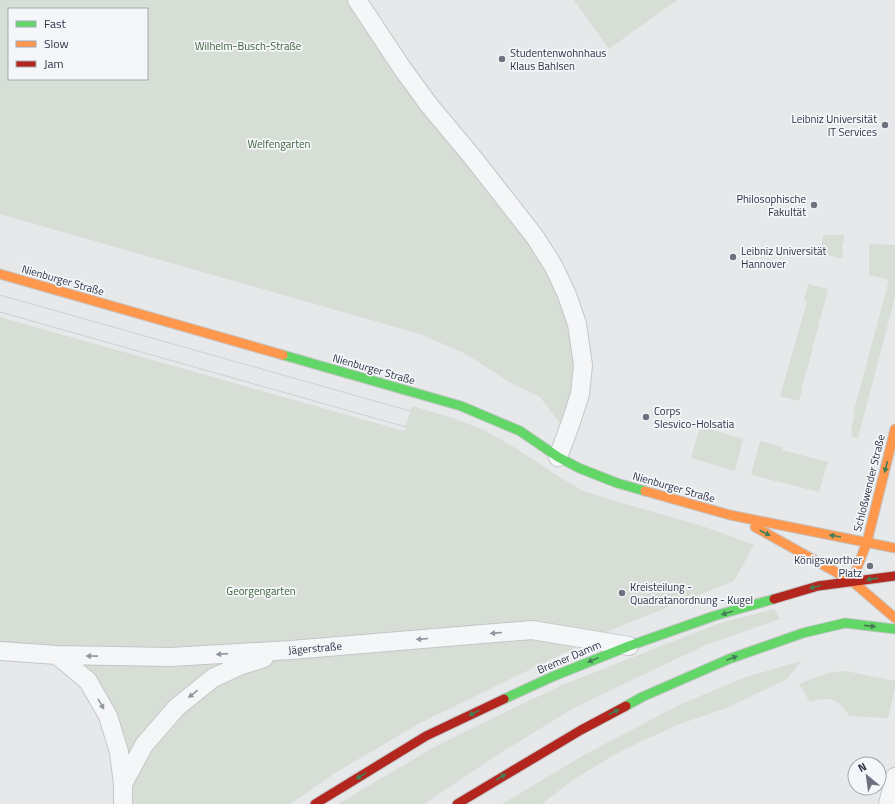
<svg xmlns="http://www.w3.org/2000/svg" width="895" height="804" viewBox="0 0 895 804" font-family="'Titillium Web',sans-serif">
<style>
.green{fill:#d6ded6;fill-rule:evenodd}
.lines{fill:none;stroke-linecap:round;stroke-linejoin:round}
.street-casing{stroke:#c4c6c8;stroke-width:20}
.fast-casing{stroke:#c4c6c8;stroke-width:11}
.slow-casing{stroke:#c4c6c8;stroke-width:11}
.jam-casing{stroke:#c4c6c8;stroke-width:11}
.street{stroke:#f5f6f7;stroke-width:18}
.fast{stroke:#63d668;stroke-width:9}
.slow{stroke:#ff974d;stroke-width:9}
.jam{stroke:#b3261e;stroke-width:9}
.tram{stroke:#cecfd2;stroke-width:1}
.oneway{fill:#447d55}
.oneway2{fill:#90959e}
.poi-dot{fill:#6c737f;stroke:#f4f6f9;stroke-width:1.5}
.labels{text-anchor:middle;stroke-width:3.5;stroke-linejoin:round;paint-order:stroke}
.park-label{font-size:11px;fill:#3f6138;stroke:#f4f6f9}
.poi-label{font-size:11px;fill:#2b3445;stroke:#f4f6f9;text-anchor:start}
.street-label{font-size:11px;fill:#2b3445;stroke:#f4f6f9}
</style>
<rect width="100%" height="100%" fill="#e6e8ea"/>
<path class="green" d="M0 0H357L554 267 583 365 567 433 540 397 511 383 464 353 420 334 0 214ZM9 9H147V79H9Z
M574 0H677L609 49Z
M823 235H844V242L842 243 843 259 821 253Z
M869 244 895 245V297L858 438 851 436 852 431 851 430 855 415 853 414 889 280 869 275Z
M808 284 828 289 827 295H826V297L824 307H822V308L823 309 820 320H819V322H820L817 333H815V334L816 335 813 346 812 345V348H813L810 358H809V360H810L807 370H806L805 372H806L803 383 802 384 801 386H803L799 401 780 396 807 302 804 300Z
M0 317 404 431 412 406 453 418 484 430 512 446 555 474 583 491 615 501 705 527 754 545 734 581 618 627 420 723 335 773 290 804H123L108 716 57 655 0 651Z
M700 426 743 439 735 471 691 458Z
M760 441 783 447 782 450 828 462 819 492 751 475Z
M774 609 780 619 706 645 634 679 572 709 491 759 424 804H338L434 747 495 717 560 686 717 624Z
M801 661 787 679 729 707 677 725 623 750 574 779 542 804H502L584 755 679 705 743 678Z
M846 671 895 681V688L888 718 849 716C839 698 828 696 810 702L799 684 827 673Z"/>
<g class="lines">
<g class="street-casing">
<path id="street" d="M357 0 402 68 429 105 474 159 535 237 554 267 567 295 577 324 583 365 580 394 571 422 558 457
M0 651 57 655 170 657 291 650 532 630 629 646
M57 655 88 681 108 716 119 752 123 784V804
M123 784 144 745 177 707 213 678 239 666 264 658
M888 804 895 777"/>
</g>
<g class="fast-casing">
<path id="fast" d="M283 355 461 406 520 431 558 457 579 468 617 483 645 491
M504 699 554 676 629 646 714 616 774 599
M626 706 642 697 729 659 803 633 845 623 895 629"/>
</g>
<g class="slow-casing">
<path id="slow" d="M0 274 283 355
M645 491 730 515 895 548
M755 527 852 581 895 618
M852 581 867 542 895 429"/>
</g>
<g class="jam-casing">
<path id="jam" d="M774 599 818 586 895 576
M315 804 426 736 504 699
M457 804 581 730 626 706"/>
</g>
<use href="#street" class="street"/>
<use href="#fast" class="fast"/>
<use href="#slow" class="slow"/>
<use href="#jam" class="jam"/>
<path class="tram" d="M0 295 410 411
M0 312 406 427"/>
</g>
<defs><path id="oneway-solid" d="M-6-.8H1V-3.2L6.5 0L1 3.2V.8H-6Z"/></defs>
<g class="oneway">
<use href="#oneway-solid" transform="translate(886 467) rotate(104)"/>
<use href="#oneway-solid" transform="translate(765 533) rotate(27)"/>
<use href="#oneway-solid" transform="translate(835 536) rotate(-170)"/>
<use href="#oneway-solid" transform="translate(872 579) rotate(172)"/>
<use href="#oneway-solid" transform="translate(815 587) rotate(166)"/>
<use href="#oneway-solid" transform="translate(727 613) rotate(163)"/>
<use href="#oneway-solid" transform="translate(870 626) rotate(6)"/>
<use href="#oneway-solid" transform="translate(732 658) rotate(-21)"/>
<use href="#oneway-solid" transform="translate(593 660) rotate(158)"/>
<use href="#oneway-solid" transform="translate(614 712) rotate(-28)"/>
<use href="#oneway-solid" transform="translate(474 713) rotate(153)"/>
<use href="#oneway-solid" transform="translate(361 776) rotate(149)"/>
<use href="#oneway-solid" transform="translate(501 777) rotate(-31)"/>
</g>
<g class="oneway2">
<use href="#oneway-solid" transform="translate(496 633) rotate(175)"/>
<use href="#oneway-solid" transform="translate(422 639) rotate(175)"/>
<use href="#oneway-solid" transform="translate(222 654) rotate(176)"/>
<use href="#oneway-solid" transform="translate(92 656) rotate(-179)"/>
<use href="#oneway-solid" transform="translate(193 694) rotate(141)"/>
<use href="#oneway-solid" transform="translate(101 704) rotate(60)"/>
</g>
<g class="poi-dot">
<circle cx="502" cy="59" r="4"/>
<circle cx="885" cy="125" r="4"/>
<circle cx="814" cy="205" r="4"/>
<circle cx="733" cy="257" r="4"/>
<circle cx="646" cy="417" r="4"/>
<circle cx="870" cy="566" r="4"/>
<circle cx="622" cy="593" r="4"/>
</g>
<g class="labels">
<g class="park-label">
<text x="248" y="50">Wilhelm-Busch-Straße</text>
<text x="279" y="148">Welfengarten</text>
<text x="261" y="595">Georgengarten</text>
</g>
<g class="poi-label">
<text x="510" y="57">Studentenwohnhaus<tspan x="510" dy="13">Klaus Bahlsen</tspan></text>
<text x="877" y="123" text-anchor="end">Leibniz Universität<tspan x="877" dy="13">IT Services</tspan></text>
<text x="806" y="203" text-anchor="end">Philosophische<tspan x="806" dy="13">Fakultät</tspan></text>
<text x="741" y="255">Leibniz Universität<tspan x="741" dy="13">Hannover</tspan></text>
<text x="654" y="415">Corps<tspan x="654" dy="13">Slesvico-Holsatia</tspan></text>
<text x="862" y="564" text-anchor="end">Königsworther<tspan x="862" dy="13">Platz</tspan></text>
<text x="630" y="591">Kreisteilung -<tspan x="630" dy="13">Quadratanordnung - Kugel</tspan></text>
</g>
<g class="street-label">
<text transform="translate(63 280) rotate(16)" y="4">Nienburger Straße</text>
<text transform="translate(374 369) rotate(16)" y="4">Nienburger Straße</text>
<text transform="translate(869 483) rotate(-76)" y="4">Schloßwender Straße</text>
<text transform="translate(674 487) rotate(16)" y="4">Nienburger Straße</text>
<text transform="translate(315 648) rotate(-5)" y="4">Jägerstraße</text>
<text transform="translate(569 657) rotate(-23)" y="4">Bremer Damm</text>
</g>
</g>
<rect x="8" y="8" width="140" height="72" fill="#f4f6f9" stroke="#a4a8b1"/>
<rect x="16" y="21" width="20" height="6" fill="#63d668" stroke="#a4a8b1"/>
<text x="44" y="28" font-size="12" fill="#2b3445">Fast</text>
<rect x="16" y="41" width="20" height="6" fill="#ff974d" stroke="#a4a8b1"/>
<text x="44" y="48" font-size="12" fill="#2b3445">Slow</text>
<rect x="16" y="61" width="20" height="6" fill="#b3261e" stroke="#a4a8b1"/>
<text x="44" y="68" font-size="12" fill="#2b3445">Jam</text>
<g transform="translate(867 776) rotate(331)"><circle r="19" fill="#f4f6f9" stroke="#a4a8b1"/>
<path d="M0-3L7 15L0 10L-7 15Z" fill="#6c737f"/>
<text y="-6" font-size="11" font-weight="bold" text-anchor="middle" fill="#2b3445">N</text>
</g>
</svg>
